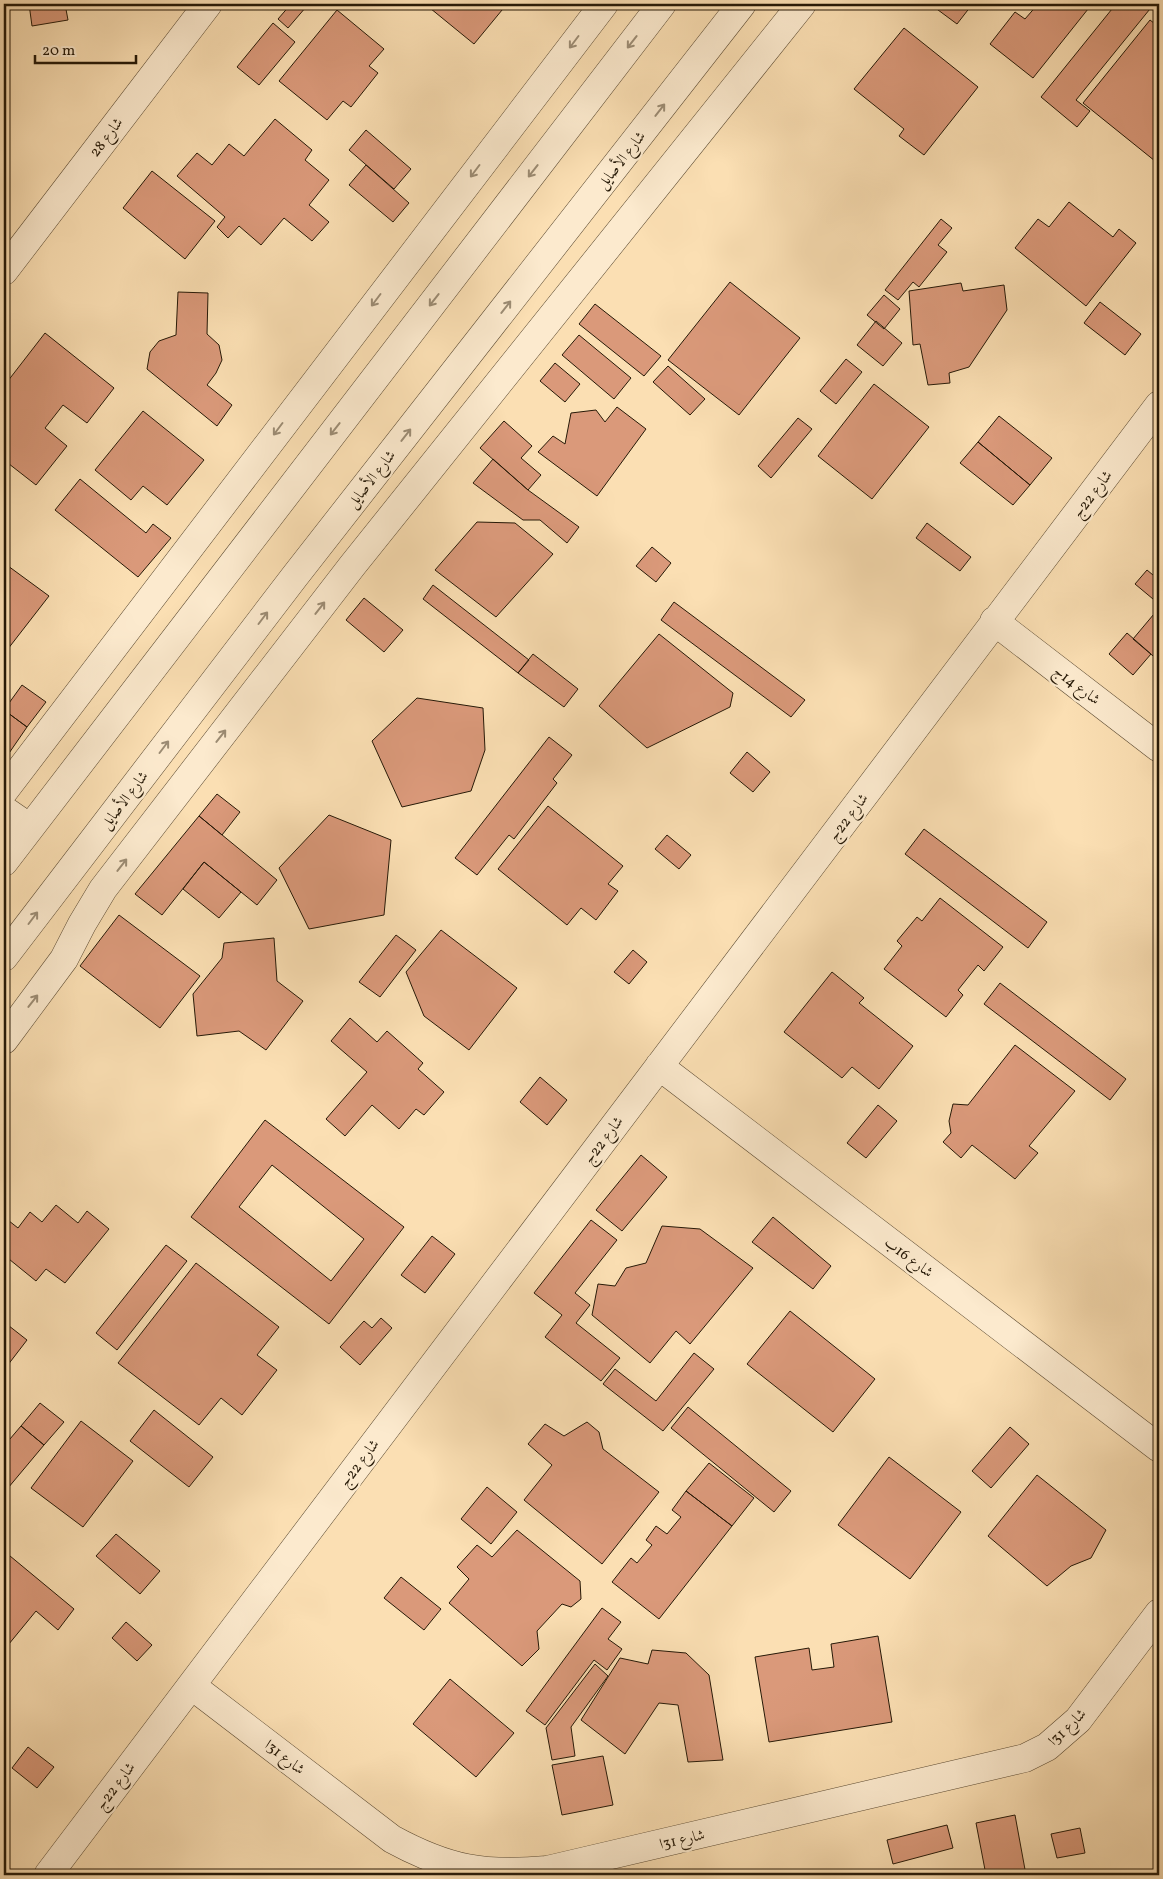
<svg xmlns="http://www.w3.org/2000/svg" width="1163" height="1879" viewBox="0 0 1163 1879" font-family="Vollkorn,Amiri,serif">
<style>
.building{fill:#da997a;stroke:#261907;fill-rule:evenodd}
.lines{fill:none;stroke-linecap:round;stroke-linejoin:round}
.minor-casing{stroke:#5b4a32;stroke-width:29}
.minor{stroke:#fceace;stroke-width:28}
.oneway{stroke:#9c8c74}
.labels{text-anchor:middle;stroke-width:4.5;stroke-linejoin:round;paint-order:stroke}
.street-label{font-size:15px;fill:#261907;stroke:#fceace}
</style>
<rect width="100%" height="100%" fill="#fbdfb3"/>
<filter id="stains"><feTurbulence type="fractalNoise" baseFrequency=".004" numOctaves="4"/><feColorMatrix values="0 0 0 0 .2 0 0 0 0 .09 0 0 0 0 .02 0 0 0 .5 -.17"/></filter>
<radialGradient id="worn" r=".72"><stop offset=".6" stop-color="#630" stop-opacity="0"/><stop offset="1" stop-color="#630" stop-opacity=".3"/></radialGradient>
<path class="building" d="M29 4H65L68 20 32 26Z
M291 4H303L306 7 288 28 278 19Z
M425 4H507L474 44Z
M930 4H968L971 6 957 24Z
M1038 4H1092L1033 78 990 44 1015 12 1025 19Z
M1116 4H1154L1076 100 1090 111 1077 127 1041 97Z
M337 10 384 49 369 66 378 73 351 107 343 101 327 120 279 81Z
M1150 20 1159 27V155L1155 161 1083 103Z
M273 23 295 42 259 85 237 67Z
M904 28 978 87 924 155 899 136 904 129 854 89Z
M275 119 312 150 305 160 329 180 309 205 329 222 312 241 284 218 261 245 239 226 228 238 217 227 225 217 177 176 197 153 212 165 229 144 244 156Z
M366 130 411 169 394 189 349 150Z
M366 165 409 203 393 222 349 185Z
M152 171 215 221 185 259 123 208Z
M1069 202 1113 237 1119 229 1136 243 1086 306 1015 248 1038 219 1049 227Z
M941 219 952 228 938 245 947 252 919 287 913 282 898 300 885 290Z
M730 282 800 338 739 415 668 360Z
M961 283 963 291 1004 285 1007 310 969 367 949 373 950 383 928 385 920 344 913 345 909 291Z
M178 292 208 293 207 334 219 345 222 360 216 373 207 385 232 405 217 426 147 369 150 352 159 341 176 335Z
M884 295 900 309 884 329 867 315Z
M1100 302 1141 334 1125 355 1084 323Z
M595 304 661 356 644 376 579 324Z
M876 321 902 343 883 366 857 345Z
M45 333 114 388 87 423 63 405 45 428 67 446 36 485 4 460V386Z
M579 335 631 378 614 399 562 355Z
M846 359 862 372 836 404 820 391Z
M555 363 580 384 565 402 540 381Z
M668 366 705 399 690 415 653 382Z
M874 384 929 427 872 499 818 456Z
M617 407 646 429 597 496 538 452 553 436 565 444 571 413 596 410 605 422Z
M143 411 204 460 167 505 143 486 131 500 95 470Z
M999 416 1052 458 1030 485 978 442Z
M798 418 812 429 771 478 758 466Z
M504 421 532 446 521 458 541 475 528 490 480 448Z
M978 442 1030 485 1013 505 960 463Z
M493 459 528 490 579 527 567 543 540 520H523L473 483Z
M80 479 146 533 153 524 171 538 138 577 55 510Z
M477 522 515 523 553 554 496 617 435 570Z
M927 523 971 557 960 571 916 538Z
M652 547 671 563 656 582 636 566Z
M4 563 49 596 4 654Z
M1147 570 1159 580V604L1135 584Z
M433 585 529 660 518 673 423 599Z
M364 598 403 630 384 652 346 620Z
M674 602 805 700 791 717 661 620Z
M1159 608V661L1133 639Z
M1127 633 1151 654 1133 675 1109 654Z
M659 634 733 693 730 707 647 748 599 706Z
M533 654 578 689 564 707 518 673Z
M22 685 46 702 27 727 4 710Z
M417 698 483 708 485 750 471 791 402 807 372 741Z
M4 710 27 727 5 759 4 758Z
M549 737 572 755 553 779 557 783 514 839 509 835 477 875 455 858Z
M747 752 770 772 753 792 730 773Z
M217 794 240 812 222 835 199 816Z
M548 806 623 866 608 884 618 891 596 920 581 908 567 925 498 869Z
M329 815 391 840 384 915 309 929 279 868Z
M199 816 277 880 257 905 204 862 162 915 135 894Z
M924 829 1047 922 1028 948 905 854Z
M667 835 691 855 679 869 655 849Z
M204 862 241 892 219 918 183 889Z
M940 898 1003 947 984 971 978 965 958 990 963 995 946 1017 884 969 902 946 897 941 917 917 922 921Z
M119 915 200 976 160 1028 80 966Z
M441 930 517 988 469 1050 424 1016 406 972Z
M396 935 416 950 380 997 359 982Z
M274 938 277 981 303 1001 266 1050 239 1031 197 1036 193 994 222 958 224 943Z
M633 950 647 962 629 984 614 972Z
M832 972 864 998 859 1003 913 1046 879 1089 852 1067 842 1078 784 1032Z
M1000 983 1126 1079 1110 1100 984 1004Z
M350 1018 377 1042 387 1031 423 1063 418 1069 444 1092 424 1115 416 1109 399 1129 372 1105 345 1136 326 1119 367 1072 331 1041Z
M1015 1045 1075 1091 1029 1146 1038 1153 1015 1179 972 1145 961 1158 943 1142 951 1133 949 1121 953 1104 968 1105Z
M540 1077 567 1100 547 1125 520 1102Z
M878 1105 897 1121 866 1158 847 1143Z
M265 1120 404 1227 329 1324 191 1217ZM272 1165 364 1239 331 1281 239 1207Z
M641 1155 667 1177 622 1231 596 1210Z
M56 1205 78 1223 87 1211 109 1229 65 1283 46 1269 36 1281 4 1255V1217L18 1228 30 1212 42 1222Z
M773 1217 831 1266 813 1289 752 1242Z
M591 1220 617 1240 575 1293 590 1305 576 1323 620 1358 601 1381 545 1337 562 1315 534 1293Z
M662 1226 700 1229 753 1268 690 1344 676 1331 650 1363 592 1315 598 1284 615 1286 626 1268 646 1263Z
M432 1236 455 1254 425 1293 401 1275Z
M166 1245 187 1261 117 1350 96 1333Z
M196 1263 279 1327 257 1355 277 1370 242 1415 221 1398 199 1425 118 1363Z
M790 1311 875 1379 833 1432 747 1364Z
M381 1318 392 1328 360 1365 340 1347 364 1321 372 1328Z
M4 1322 27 1340 4 1370Z
M694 1353 714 1369 663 1431 603 1384 615 1369 656 1401Z
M40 1403 64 1422 44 1445 21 1426Z
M688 1407 791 1491 774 1512 671 1428Z
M154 1410 213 1457 189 1487 130 1441Z
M81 1421 133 1461 83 1527 31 1488Z
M587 1422 599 1432 603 1449 659 1492 602 1564 524 1500 552 1465 528 1444 545 1424 564 1436Z
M21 1426 44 1445 8 1488 4 1485V1446Z
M1010 1427 1029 1444 991 1488 972 1471Z
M889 1457 961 1512 910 1579 838 1525Z
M709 1463 754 1498 732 1526 686 1491Z
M1037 1475 1106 1530 1091 1558 1071 1566 1047 1586 988 1536Z
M487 1487 517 1512 491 1544 461 1519Z
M686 1491 732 1526 659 1619 612 1582 631 1558 637 1563 652 1545 646 1540 656 1526 667 1534 681 1517 672 1510Z
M517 1530 580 1581 581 1599 571 1607 562 1604 537 1631 539 1649 522 1666 449 1603 469 1579 457 1567 477 1545 492 1557Z
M116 1534 160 1571 140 1594 96 1556Z
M4 1551 74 1609 58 1630 36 1611 4 1650Z
M401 1577 441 1609 424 1630 384 1598Z
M602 1608 621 1622 608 1639 622 1649 607 1670 594 1660 545 1725 526 1711Z
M126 1622 152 1645 137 1661 112 1638Z
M878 1636 892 1722 769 1742 755 1657 809 1648 812 1670 834 1667 831 1644Z
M652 1650 686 1653 709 1675 723 1760 688 1762 678 1705 659 1703 625 1754 581 1720 620 1658 648 1664Z
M595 1664 608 1676 571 1727 575 1756 552 1760 546 1728Z
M450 1679 514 1733 476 1777 413 1724Z
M28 1747 54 1767 37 1788 12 1768Z
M603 1756 613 1805 562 1815 552 1765Z
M1015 1815 1026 1875H986L976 1823Z
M947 1825 953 1848 893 1864 887 1840Z
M1080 1828 1085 1853 1057 1858 1051 1834Z"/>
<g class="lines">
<g class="minor-casing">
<path id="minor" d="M4 271 208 4
M994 621 1159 748
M4 791 604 4
M4 810 30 828
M4 862 662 4
M4 957 295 576 742 4
M4 1040 64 959 82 924 103 889 352 566 802 4
M659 1066 1159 1448
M192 1686 392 1839C447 1869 484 1876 547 1870L1025 1758 1047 1747 1078 1720 1159 1613
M48 1875 1159 405"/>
</g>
<use href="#minor" class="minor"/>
</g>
<defs><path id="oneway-shaft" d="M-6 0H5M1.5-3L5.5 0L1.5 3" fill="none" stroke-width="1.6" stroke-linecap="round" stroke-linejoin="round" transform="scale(1.25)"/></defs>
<g class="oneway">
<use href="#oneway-shaft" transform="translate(574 42) rotate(127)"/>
<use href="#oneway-shaft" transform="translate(632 42) rotate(128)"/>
<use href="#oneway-shaft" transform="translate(660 110) rotate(-52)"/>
<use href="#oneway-shaft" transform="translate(475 171) rotate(127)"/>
<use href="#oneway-shaft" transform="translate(533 171) rotate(128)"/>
<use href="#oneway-shaft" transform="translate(376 300) rotate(127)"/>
<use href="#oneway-shaft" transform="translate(434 300) rotate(128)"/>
<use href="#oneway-shaft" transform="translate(506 307) rotate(-52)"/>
<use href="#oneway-shaft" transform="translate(278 429) rotate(127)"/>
<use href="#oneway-shaft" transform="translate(335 429) rotate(128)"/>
<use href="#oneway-shaft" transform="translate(406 435) rotate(-52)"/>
<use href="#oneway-shaft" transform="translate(320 608) rotate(-52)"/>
<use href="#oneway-shaft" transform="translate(263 618) rotate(-53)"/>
<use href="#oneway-shaft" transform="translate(221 736) rotate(-52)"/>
<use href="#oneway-shaft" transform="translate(164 747) rotate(-53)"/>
<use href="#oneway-shaft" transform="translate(122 865) rotate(-52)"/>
<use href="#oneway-shaft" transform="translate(33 918) rotate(-53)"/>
<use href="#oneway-shaft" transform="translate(33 1001) rotate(-52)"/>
</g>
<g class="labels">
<g class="street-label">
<text transform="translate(106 137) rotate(-53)" y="5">شارع 28</text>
<text transform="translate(621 160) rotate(-52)" y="5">شارع الأصايل</text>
<text transform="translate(371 479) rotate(-52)" y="5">شارع الأصايل</text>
<text transform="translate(1092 494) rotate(-53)" y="5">شارع 22ج</text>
<text transform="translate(1077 685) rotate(37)" y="5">شارع 14ج</text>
<text transform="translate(124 800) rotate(-53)" y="5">شارع الأصايل</text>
<text transform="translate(848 817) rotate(-53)" y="5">شارع 22ج</text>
<text transform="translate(603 1140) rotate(-53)" y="5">شارع 22ج</text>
<text transform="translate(909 1257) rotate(37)" y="5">شارع 16ب</text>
<text transform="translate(359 1463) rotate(-53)" y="5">شارع 22ج</text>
<text transform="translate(1067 1727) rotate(-44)" y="5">شارع 31ا</text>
<text transform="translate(285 1757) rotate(38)" y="5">شارع 31ا</text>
<text transform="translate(115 1786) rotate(-53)" y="5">شارع 22ج</text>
<text transform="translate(682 1839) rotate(-13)" y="5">شارع 31ا</text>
</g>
</g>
<rect width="1163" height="1879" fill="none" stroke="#fbdfb3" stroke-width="20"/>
<rect x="5" y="5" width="1153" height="1869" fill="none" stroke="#261907" stroke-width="2.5"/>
<rect x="10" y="10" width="1143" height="1859" fill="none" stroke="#261907"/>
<path d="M35 55v8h101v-8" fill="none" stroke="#261907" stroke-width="2.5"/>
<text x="42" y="55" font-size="15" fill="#261907" stroke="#fceace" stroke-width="4" paint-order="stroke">20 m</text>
<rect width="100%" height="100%" filter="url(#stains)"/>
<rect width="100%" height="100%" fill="url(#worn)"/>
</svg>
